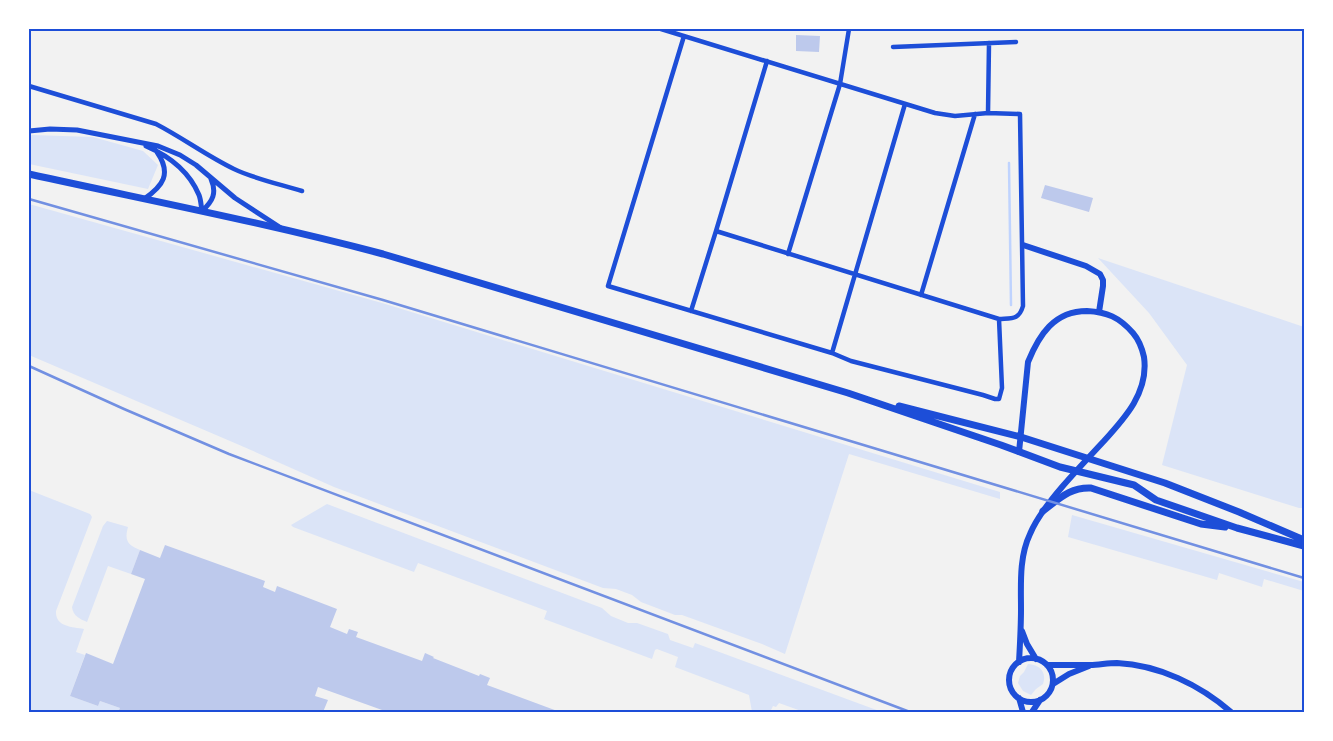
<svg xmlns="http://www.w3.org/2000/svg" width="1333" height="741" viewBox="0 0 1333 741" font-family="Jost,sans-serif">
<style>
.green{fill:#dbe4f7}
.lines{fill:none;stroke-linecap:round;stroke-linejoin:round}
.stream{stroke:#bfd3fe;stroke-width:2.5}
.building{fill:#bdc9ec}
.minor{stroke:#1d4ed8;stroke-width:4.5}
.tertiary{stroke:#1d4ed8;stroke-width:5}
.secondary{stroke:#1d4ed8;stroke-width:6}
.primary{stroke:#1d4ed8;stroke-width:7}
.rail{stroke:#7290e2;stroke-width:2.5}
.neatline{fill:none;stroke:#1d4ed8;stroke-width:2}
</style>
<rect width="100%" height="100%" fill="#f2f2f2"/>
<path class="green" d="M32 135 93 137 143 151 158 165 148 189 29 164V136Z
M29 204 382 303 1000 492V499L849 454 785 654 762 644 682 615H675L641 602 632 595 616 589 603 588 334 487 244 447 29 355Z
M1098 258 1304 327V508H1299L1162 465 1187 365 1149 313Z
M29 490 90 514 92 517 56 611C55 627 72 627 84 629L76 652 85 655 70 696 98 706 100 701 120 708 118 712H29Z
M327 504 602 608 611 616 628 623H637L668 634 670 640 693 648 695 643 882 712H804L779 703 776 707 773 706 770 712H752L749 695 675 667 678 657 657 649 655 650 652 659 544 619 547 611 418 563 414 572 293 527 291 525Z
M1072 515 1304 582V591L1264 579 1262 587 1219 573 1217 580 1068 537Z
M107 521 128 527C124 541 128 545 140 550L131 574 108 566 87 622C80 619 73 616 72 607L103 526Z
M1028 664C1040 665 1047 672 1043 684L1036 689 1031 695 1023 691 1018 683 1020 676 1024 672Z"/>
<g class="lines">
<path class="stream" d="M1009 163 1011 305"/>
</g>
<path class="building" d="M796 35 820 36 819 52 796 51Z
M1045 185 1093 198 1089 212 1041 198Z
M165 545 265 581 263 587 275 592 277 586 337 609 330 627 347 634 349 629 358 632 356 637 422 661 425 653 434 657 433 658 479 676 480 674 490 678 487 685 560 712H396L392 711V712H381L382 710 318 687 315 696 328 700 323 712H118L120 708 100 701 98 706 70 696 86 653 113 664 145 579 131 574 140 550 160 558Z"/>
<g class="lines">
<path class="minor" d="M661 29 935 113 955 116 988 113 1020 114 1023 306C1019 320 1012 318 999 319L716 231
M684 36 608 286 832 353 851 361 983 395 995 399H999L1002 388 999 319
M893 47 1016 42
M29 86 156 124C183 138 207 156 234 169 255 179 279 184 302 191
M988 113 989 43
M788 254 840 84 849 29
M921 295 975 114
M691 311 716 231 767 61
M832 353 905 104"/>
<path class="tertiary" d="M29 131 50 129 77 130 158 146 180 155 196 165 235 198 281 228
M146 146C169 156 189 171 199 195 201 200 201 206 202 211
M144 199C163 186 172 174 157 152
M202 211C213 201 217 193 211 179"/>
<path class="secondary" d="M1023 245 1086 266 1100 274 1103 280V286L1099 312
M1019 452 1028 362C1039 335 1054 311 1087 311 1107 312 1119 317 1133 333 1139 340 1142 348 1144 357 1149 392 1125 418 1103 442 1089 457 1075 472 1062 487 1050 501 1037 517 1030 534 1019 557 1021 584 1021 609 1021 627 1020 644 1019 662
M1022 631 1027 644 1036 659
M1009 680a22 22 0 1 1 44 0a22 22 0 1 1-44 0Z
M1047 665C1061 665 1075 665 1090 665 1099 665 1107 663 1117 663 1159 665 1200 685 1231 712
M1053 684 1069 674 1089 666
M1019 698 1023 712
M1032 712 1040 700"/>
<path class="primary" d="M29 174C147 200 266 223 383 254L848 393 1001 445 1060 467 1134 485 1156 500 1237 528 1304 546
M899 406 1021 437 1165 483 1239 512 1304 540
M1043 511C1059 499 1070 487 1091 488L1201 524 1225 527"/>
<path class="rail" d="M29 199 383 300 1304 578
M29 366 124 409 229 454 910 712"/>
</g>
<rect width="1333" height="741" fill="none" stroke="#ffffff" stroke-width="60"/>
<rect x="30" y="30" width="1273" height="681" class="neatline"/>
</svg>
